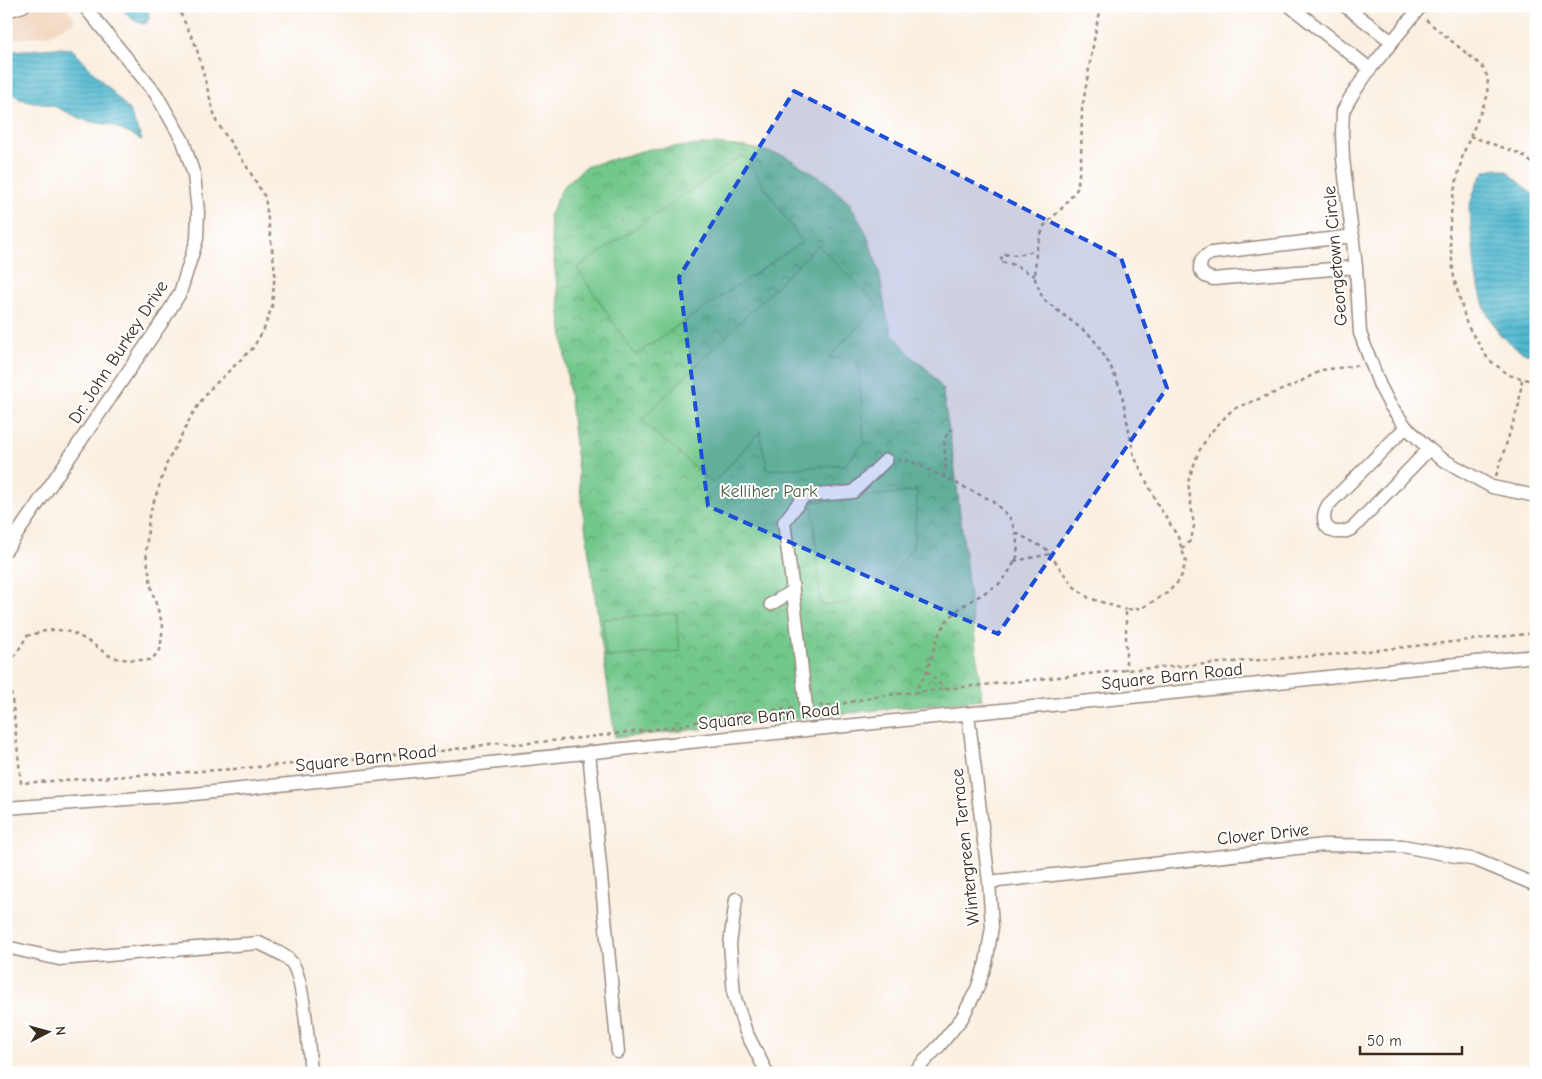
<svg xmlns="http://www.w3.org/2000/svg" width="1542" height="1079" viewBox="0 0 1542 1079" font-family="'Comic Neue',sans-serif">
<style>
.built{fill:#f1d5bd}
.park{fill:url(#park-crowns);stroke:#567854}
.pitch{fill:#72c78b;stroke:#567854}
.water{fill:url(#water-rules);stroke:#467277}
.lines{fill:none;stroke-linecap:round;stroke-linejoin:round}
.minor-casing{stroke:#9a8c80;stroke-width:15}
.path{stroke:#9a8c80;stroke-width:2.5;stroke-dasharray:4 4;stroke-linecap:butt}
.minor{stroke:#fff;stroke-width:12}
.marked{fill:#1d4ed8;fill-opacity:0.2;stroke:#1d4ed8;stroke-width:4;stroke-dasharray:10 6;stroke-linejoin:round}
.labels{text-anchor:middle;stroke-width:4;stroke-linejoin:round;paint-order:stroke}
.street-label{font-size:18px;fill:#3b2a1e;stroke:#fff}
.park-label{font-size:18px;fill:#4e6144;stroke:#fff}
</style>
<defs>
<pattern id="park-crowns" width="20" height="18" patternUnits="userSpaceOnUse" patternTransform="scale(1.25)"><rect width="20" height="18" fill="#72c78b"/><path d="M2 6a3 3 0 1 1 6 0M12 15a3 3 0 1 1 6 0" fill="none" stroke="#5fa271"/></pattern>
<pattern id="water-rules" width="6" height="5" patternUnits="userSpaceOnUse" patternTransform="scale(1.25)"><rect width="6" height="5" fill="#52b9d0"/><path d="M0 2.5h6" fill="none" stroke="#4597a8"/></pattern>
</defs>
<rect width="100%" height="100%" fill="#fff"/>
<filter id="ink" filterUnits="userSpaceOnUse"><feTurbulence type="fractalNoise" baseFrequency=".02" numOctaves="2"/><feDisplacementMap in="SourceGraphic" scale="10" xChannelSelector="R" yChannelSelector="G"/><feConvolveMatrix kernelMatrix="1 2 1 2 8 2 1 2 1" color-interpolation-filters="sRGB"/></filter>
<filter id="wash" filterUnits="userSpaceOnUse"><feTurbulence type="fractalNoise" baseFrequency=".0096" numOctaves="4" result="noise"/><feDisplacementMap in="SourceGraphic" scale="20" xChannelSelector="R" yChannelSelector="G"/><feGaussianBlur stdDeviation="1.12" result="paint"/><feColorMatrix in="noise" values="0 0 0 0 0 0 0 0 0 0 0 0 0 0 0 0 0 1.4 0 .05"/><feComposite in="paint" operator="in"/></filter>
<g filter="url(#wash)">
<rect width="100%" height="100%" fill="#faefe1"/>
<path class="built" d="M6 6H66L75 21 49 35 14 39H6Z"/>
<path class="park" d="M713 144 746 147 785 156 824 180 850 204 866 233 879 271 885 309 892 333 910 355 928 370 942 388 954 463 982 699 615 738 581 497 549 216 563 187 585 167 649 149Z"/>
<path class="pitch" d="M743 155 802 242 635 355 577 268Z
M818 245 878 305 828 358 858 359 864 442 846 464 768 470 761 441V430L713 483 641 420Z
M918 491 913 547 893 574 870 592 844 604 821 605 812 502Z
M676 613 680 651 606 657 603 619Z"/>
<path class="water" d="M121 6H148L149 19 145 24C134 23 127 15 121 6Z
M59 48 72 49 129 110 142 140 111 125 86 121 56 107 20 99 6 89V51Z
M1497 168 1507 171 1536 197V357L1517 349 1500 335 1485 309 1476 277 1469 207 1477 183 1485 171Z"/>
</g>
<g filter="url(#ink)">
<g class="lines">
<g class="minor-casing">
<path id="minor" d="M1290 6 1370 69
M1345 6 1391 41
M1421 6 1370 69 1352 95 1343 111 1342 133 1343 159 1356 267 1360 333 1380 386 1390 405 1406 427 1429 449 1440 458 1492 487 1536 496
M6 9H14L23 6
M1353 236 1212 253C1203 256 1200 260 1200 270L1205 276 1213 279 1356 267
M1406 427 1328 505C1316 525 1333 540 1353 528L1429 449
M6 550 164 319 180 293 197 239 198 212 194 175 183 141 156 94 84 6
M793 591 806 707
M771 604 793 591 784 522 804 496 853 492 886 460
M589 752 618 1052
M6 808 194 794 756 735 1536 656
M989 882 1324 845 1403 846 1476 860 1536 885
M736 899 730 944 734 995 746 1032 767 1073
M6 947 59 959 259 943C269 948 285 954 292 963 304 979 309 1050 311 1073
M913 1073 940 1045 962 1018 977 989 986 963 992 927 989 882 968 714"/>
</g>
<path class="path" d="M177 6 196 46 216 121 247 167 265 197 275 271 272 306 264 329 253 348 208 391 193 413 167 463 149 516 146 553 152 591 163 626 160 650 151 660C137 660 121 661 108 655 103 652 98 647 92 644 67 627 55 627 27 636L13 659 9 679 13 706 21 783 233 769 434 752 497 743 518 744 581 738 671 727 735 714 793 708
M1102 6 1097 23 1082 109 1081 160 1077 189 1063 207 1044 226 1036 250 1035 279 1043 299 1092 337 1110 365 1121 390 1134 456 1157 503 1178 537 1186 562 1180 580 1167 593 1142 608 1126 610V670
M1426 20 1482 66 1488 78 1487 97 1463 154 1453 196 1449 233 1454 278 1467 325 1488 359 1509 375 1536 382
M1470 136 1521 154 1536 166
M1035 276 1012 264 1000 262 1003 254C1016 256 1025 254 1036 250
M897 460 910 461 993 501 1010 518 1016 533 1018 555 1010 570 999 584 961 607 947 620 937 638 927 671 915 691
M1496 476 1519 404 1522 379
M943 477C952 458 936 445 951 429
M1016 533 1046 549 1073 586 1089 598 1126 610
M1182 549 1191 540 1194 526 1188 482 1198 453 1210 433 1233 409 1292 386 1322 370 1360 365
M1014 561 1050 554
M927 671 945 689
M819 706 835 705 879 696 1126 670 1340 654 1536 633"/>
<use href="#minor" class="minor"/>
</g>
</g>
<path class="marked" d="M794 91 1121 258 1167 388 998 634 708 506 679 277Z"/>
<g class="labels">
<g class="street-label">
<text transform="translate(1335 256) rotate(-95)" y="6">Georgetown Circle</text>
<text transform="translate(118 352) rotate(-57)" y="6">Dr. John Burkey Drive</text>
<text transform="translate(1172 676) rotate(-6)" y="6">Square Barn Road</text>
<text transform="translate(769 716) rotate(-6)" y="6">Square Barn Road</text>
<text transform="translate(366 758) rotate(-6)" y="6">Square Barn Road</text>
<text transform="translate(1263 834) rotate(-6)" y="6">Clover Drive</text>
<text transform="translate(965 847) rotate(-96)" y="6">Wintergreen Terrace</text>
</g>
<g class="park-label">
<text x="769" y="497">Kelliher Park</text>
</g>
</g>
<rect width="1542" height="1079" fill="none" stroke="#fff" stroke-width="25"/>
<g transform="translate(48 1032) rotate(84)" stroke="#ffffff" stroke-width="4" paint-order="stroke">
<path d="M0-4L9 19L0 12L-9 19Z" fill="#3b2a1e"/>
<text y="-8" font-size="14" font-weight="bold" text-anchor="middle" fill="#3b2a1e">N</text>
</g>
<path d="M1360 1046v8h102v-8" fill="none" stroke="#3b2a1e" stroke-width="2.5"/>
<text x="1367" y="1046" font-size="15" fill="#3b2a1e" stroke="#ffffff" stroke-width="4" paint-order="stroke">50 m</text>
</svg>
